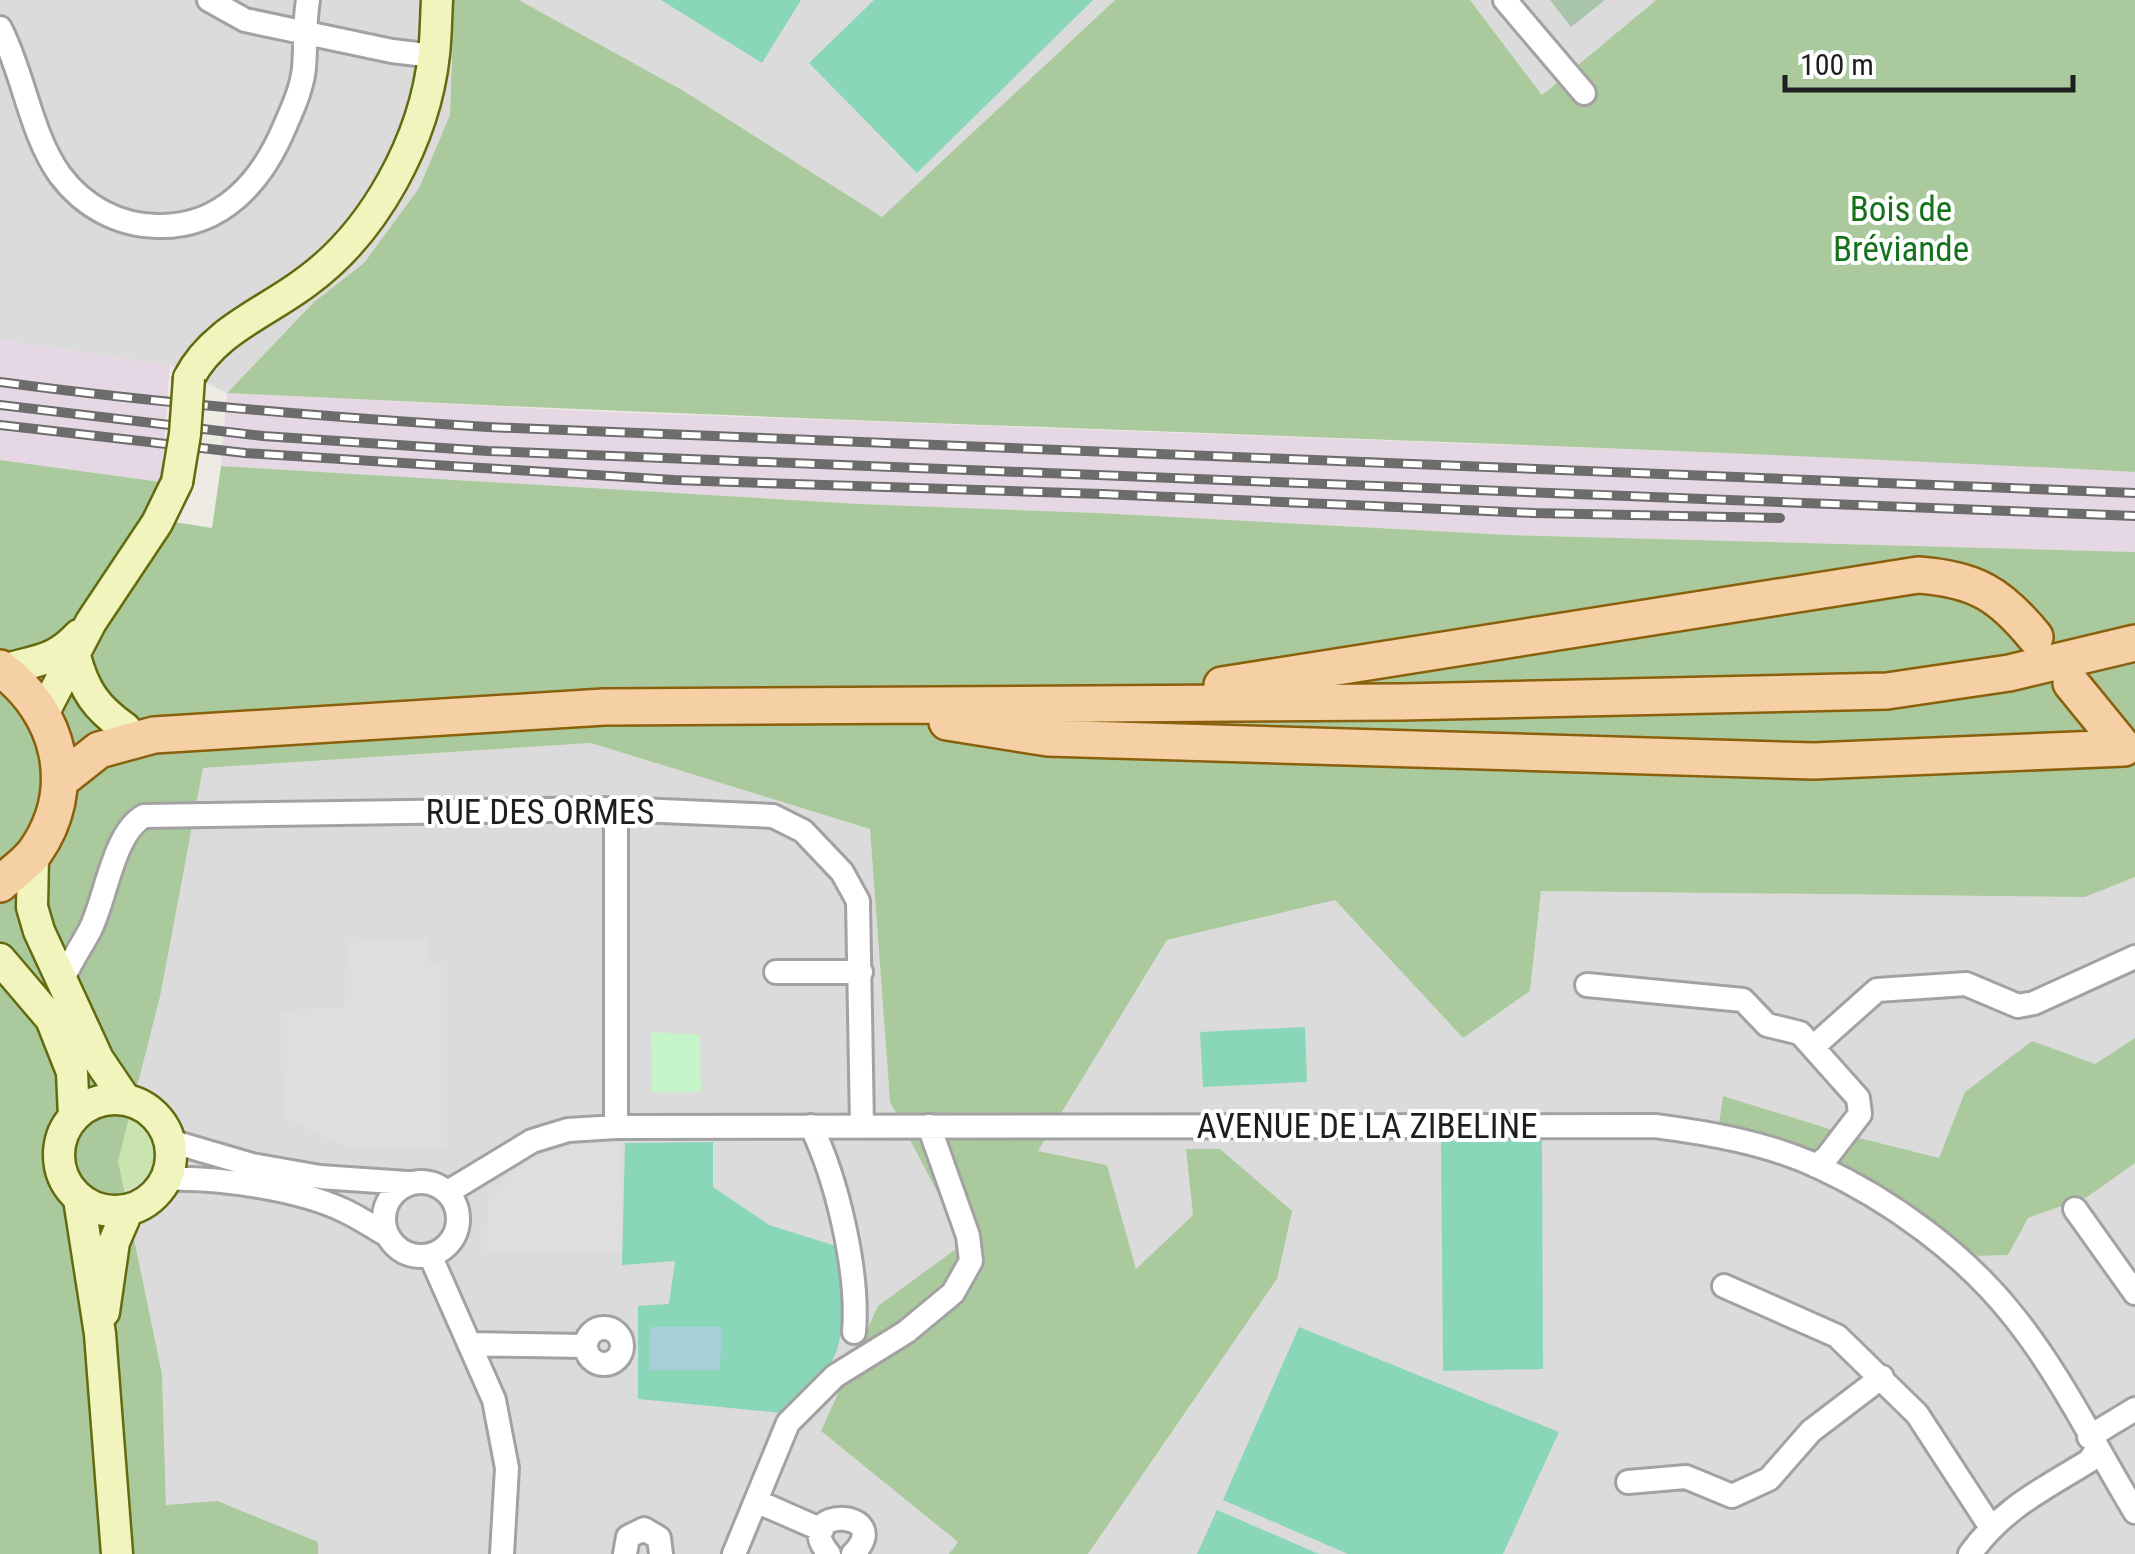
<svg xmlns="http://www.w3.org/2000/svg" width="2135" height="1554" viewBox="0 0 2135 1554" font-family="'Roboto Condensed',sans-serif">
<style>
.residential{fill:#dcdbdb}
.industrial{fill:#e6d7e4}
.grass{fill:#c9e4ae}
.forest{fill:#aaca9d}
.cemetery{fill:#a8c5ac}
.park{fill:#c5f4c8}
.pitch{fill:#89d6b8}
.parking{fill:#dedede}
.water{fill:#a8ced8}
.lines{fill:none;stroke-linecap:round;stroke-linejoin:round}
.street-casing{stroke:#a2a2a2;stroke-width:28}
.secondary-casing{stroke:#626b0e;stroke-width:35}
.primary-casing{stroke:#8a600d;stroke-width:40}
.street{stroke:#fff;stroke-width:22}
.secondary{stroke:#f1f4bd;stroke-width:30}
.primary{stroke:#f4d0a4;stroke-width:35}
.rail-casing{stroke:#6c6c6c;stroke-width:10}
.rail{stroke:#fff;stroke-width:6;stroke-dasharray:19;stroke-linecap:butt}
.secondary-bridge-casing{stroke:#626b0e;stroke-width:35;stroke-linecap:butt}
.secondary-bridge{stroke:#f1f4bd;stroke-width:30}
.labels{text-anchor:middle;stroke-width:8;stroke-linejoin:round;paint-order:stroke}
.park-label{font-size:35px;fill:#15721c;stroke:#fff}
.street-label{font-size:35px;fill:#1e1e1e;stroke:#fff}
</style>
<rect width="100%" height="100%" fill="#eeebe4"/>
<path class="residential" d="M0 0H454L450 115 419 188 364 263 314 302 227 393 170 365 0 340Z
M519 0H1115L882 217 682 90Z
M1470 0H1656L1542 95Z
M591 743 870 829 890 1102 964 1243 972 1554H318V1542L166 1506 162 1374 118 1161 160 997 202 768Z
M2135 877V1554H1088L1277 1279 1187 1149 1193 1215 1136 1270 1107 1165 1037 1151 1167 940 1335 900 1463 1038 1530 991 1541 891 2084 897Z"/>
<path class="industrial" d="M0 340 170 365 161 482 0 460Z
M227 393 609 412 1889 459 2135 472V552L1509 535 1098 513 860 504 221 466Z"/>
<path class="grass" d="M124 1111C171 1128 164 1185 116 1193L74 1142Z"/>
<path class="forest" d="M454 0H519L682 90 882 217 1115 0H1470L1542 95 1656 0H2135V472C1499 439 863 425 227 393L314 302 364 263 419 188 450 115Z
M0 460 161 482 149 518 212 528 221 466 860 504 1098 513 1509 535 2135 552V877L2085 897 1541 891 1530 991 1463 1038 1335 900 1167 940 1038 1151 1107 1165 1136 1269 1193 1215 1186 1149H1220L1292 1211 1277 1279 1088 1554H949L958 1542 821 1431 878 1306 964 1243 890 1102 870 829 591 743 203 768 160 997 118 1161 162 1374 166 1505 217 1501 318 1542V1554H0Z
M2135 1038V1163L2087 1197 2028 1218 2008 1255 1971 1256 1934 1226 1718 1131 1723 1096 1855 1137 1939 1158 1965 1092 2032 1041 2095 1064Z"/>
<path class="cemetery" d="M1550 0H1605L1571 27Z"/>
<path class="park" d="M651 1032 700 1035 701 1092H652Z"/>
<path class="pitch" d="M661 0H801L762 63Z
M874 0H1093L917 173 809 63Z
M1305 1027 1307 1082 1203 1087 1200 1032Z
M1542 1139 1543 1369 1443 1371 1441 1141Z
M713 1142V1187L769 1225 836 1246C840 1275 849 1338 831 1362 817 1381 797 1397 781 1413L638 1399V1306L669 1304 675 1261 622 1265 625 1143Z
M1299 1327 1559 1432 1503 1554H1348L1223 1500Z
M1217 1510 1319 1554H1197Z"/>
<path class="parking" d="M429 938 430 965 447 967V1147H346L282 1117 281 1011 345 1007 346 943Z
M621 1143V1253L486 1252 489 1194 522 1165 564 1145Z"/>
<path class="water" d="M650 1327H722L720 1370H649Z"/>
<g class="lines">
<g class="street-casing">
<path id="street" d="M209 0 245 20 392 51 434 56
M1505 0 1584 93
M0 28C24 74 30 133 60 175 84 207 118 225 157 226 222 228 262 181 285 126 293 108 302 88 304 68 306 45 304 23 308 0
M776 972H861
M63 979C71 961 81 947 90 930 106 899 113 833 144 816L616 809 773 816 803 831 842 872 858 901 862 1126
M1587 985 1743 1000 1767 1025 1800 1033 1858 1098 1860 1114 1827 1157 1816 1166
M1813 1047 1877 990 1966 984 2018 1006 2034 1003 2135 957
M811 1126C837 1179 859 1272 854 1332
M616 1127V809
M170 1141 252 1165 320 1177 407 1183
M167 1179C217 1177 300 1189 345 1211 360 1218 373 1227 387 1235
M384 1219a37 37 0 1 1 74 0a37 37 0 1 1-74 0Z
M448 1192 532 1141 568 1130 616 1127 1655 1126C1709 1133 1767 1143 1817 1166 1891 1200 1965 1254 2015 1318 2062 1377 2096 1448 2135 1512
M2075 1209 2135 1293
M430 1255 494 1400 507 1468 502 1554
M1724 1286 1837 1336 1917 1414 1990 1526
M586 1346a18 18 0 1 1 36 0a18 18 0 1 1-36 0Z
M469 1344 586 1346
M2089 1437 2135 1409
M1628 1482 1686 1477 1732 1496 1769 1479 1811 1431 1882 1377
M756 1501 822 1530
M625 1554 628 1537 644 1529 659 1538 661 1554
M734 1554 788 1423 835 1376 906 1332 953 1293 971 1261 968 1236 929 1126
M829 1554C788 1505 897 1509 853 1554
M1970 1554C2003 1508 2042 1490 2089 1461L2097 1450"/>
</g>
<g class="secondary-casing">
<path id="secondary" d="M189 378C213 331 265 313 306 282 375 232 425 139 434 54 436 36 436 18 437 0
M75 656C84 690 96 708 125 728
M3 670C36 660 54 662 79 635
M43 714 91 622 157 523 177 482
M33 856 32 907 39 931 98 1059 125 1099
M0 959 51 1019 72 1072 74 1117
M59 1155a56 56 0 1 1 112 0a56 56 0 1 1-112 0Z
M79 1199 100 1334 117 1554
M104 1312 114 1242 124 1219 121 1211"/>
</g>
<g class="primary-casing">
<path id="primary" d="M0 668C61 713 79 789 35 852 26 864 11 874 0 884
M2071 683 2124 748
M1222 685 1918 575C1975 579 2000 594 2035 637
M947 722 1048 738 1814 761 2124 748
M61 780 99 750 154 735 604 707 1401 702 1887 691 2009 673 2135 643"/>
</g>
<use href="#street" class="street"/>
<use href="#secondary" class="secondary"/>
<use href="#primary" class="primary"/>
<g class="rail-casing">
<path id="rail" d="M0 382C162 404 325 417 488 427L2135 493
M0 405 263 436 488 451 2135 516
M0 425 245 453 674 480 1102 494 1533 513 1780 518"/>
</g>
<use href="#rail" class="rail"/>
<g class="secondary-bridge-casing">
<path id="secondary-bridge" d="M177 482 185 434 189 378"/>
</g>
<use href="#secondary-bridge" class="secondary-bridge"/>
</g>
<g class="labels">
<g class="park-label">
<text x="1901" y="221">Bois de<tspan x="1901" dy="40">Bréviande</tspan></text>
</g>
<g class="street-label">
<text x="540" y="824">RUE DES ORMES</text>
<text x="1367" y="1138">AVENUE DE LA ZIBELINE</text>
</g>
</g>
<path d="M1785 75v15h288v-15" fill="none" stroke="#1e1e1e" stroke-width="5"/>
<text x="1800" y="75" font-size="30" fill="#1e1e1e" stroke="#ffffff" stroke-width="8" paint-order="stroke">100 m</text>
</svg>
